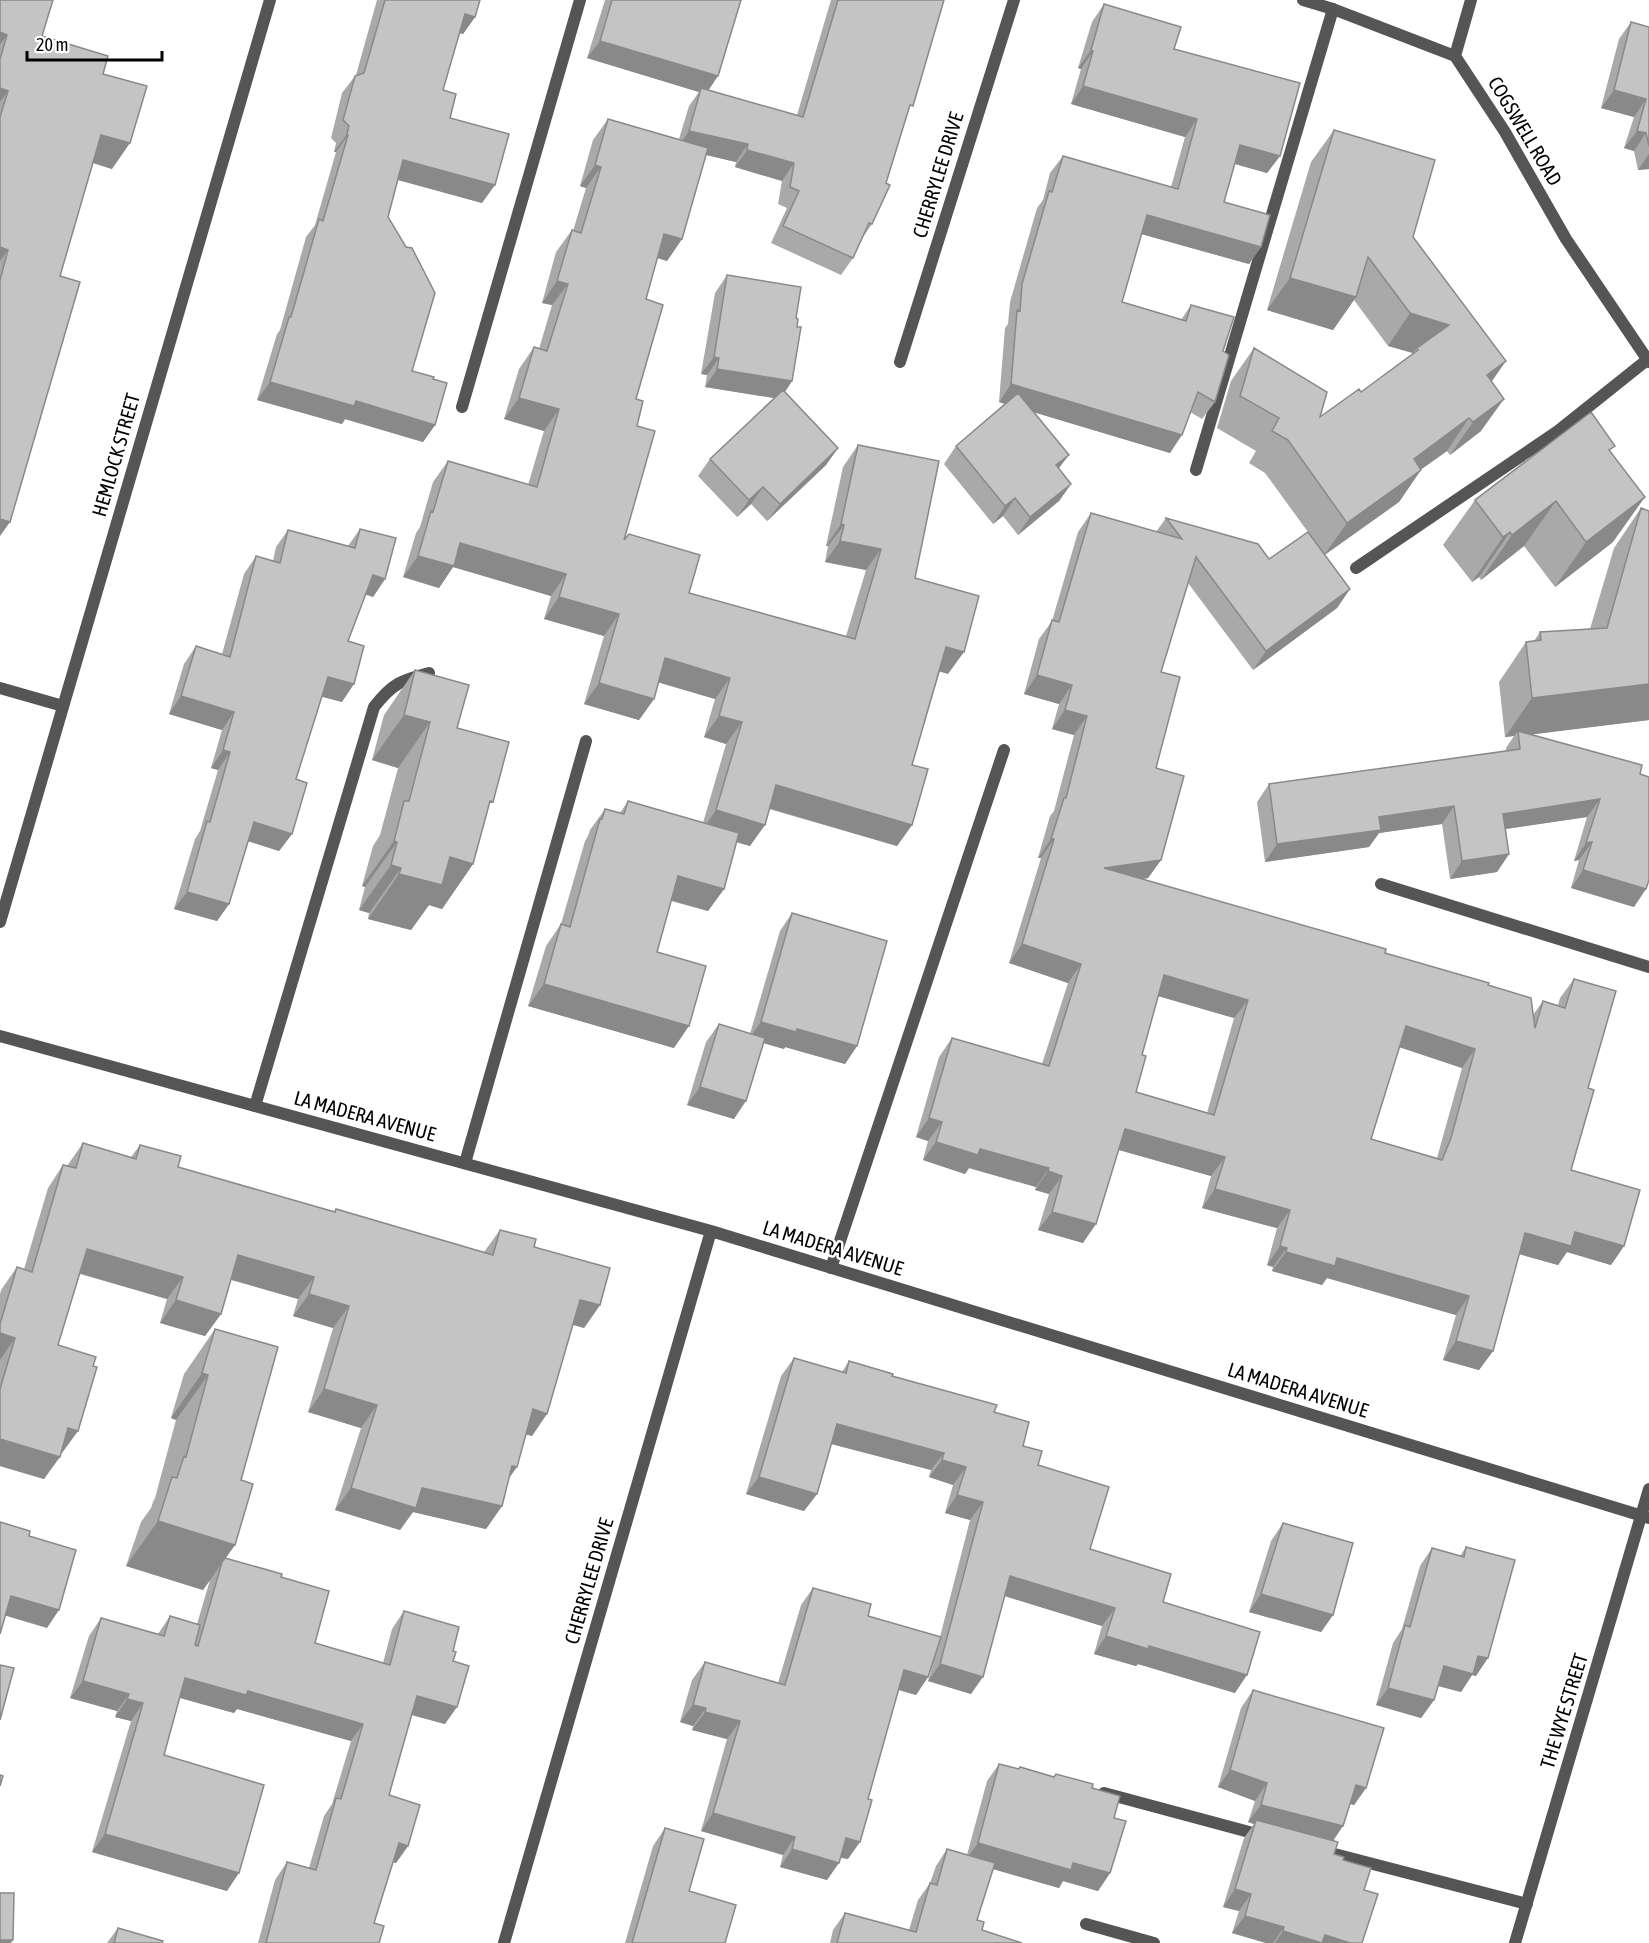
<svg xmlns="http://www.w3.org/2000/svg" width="1649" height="1943" viewBox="0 0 1649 1943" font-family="'Asap Condensed',sans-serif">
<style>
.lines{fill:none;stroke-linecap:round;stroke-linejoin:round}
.lane{stroke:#555;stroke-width:12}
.street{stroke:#555;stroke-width:12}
.wall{fill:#a9a9a9;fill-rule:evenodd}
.shaded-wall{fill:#898989}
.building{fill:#c4c4c4;stroke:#898989;stroke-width:1.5;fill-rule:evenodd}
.labels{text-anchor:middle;stroke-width:5;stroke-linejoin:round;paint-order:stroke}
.street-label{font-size:20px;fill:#000;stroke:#fff}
</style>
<rect width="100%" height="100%" fill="#fff"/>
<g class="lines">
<path class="lane" d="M462 407 580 0
M1196 470 1333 9
M1356 568 1558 431 1647 360
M0 688 63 706
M1381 884 1649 967
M255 1106 374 707C392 684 401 680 429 673
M465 1163 586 741
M831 1268 1004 750
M1104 1793 1264 1836
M1319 1850 1527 1904
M1086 1924 1154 1943"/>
<path class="street" d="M1303 0 1333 9 1455 56 1505 132 1566 239 1649 362
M1455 56 1471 0
M900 362 1014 0
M0 922 270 0
M0 1036 711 1231 1649 1518
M504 1943 711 1231
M1515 1943 1649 1489"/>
</g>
<path class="wall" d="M0 0 42 36 103 74 112 169 93 163 60 276 0 536Z
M377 0H480L475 17 463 34 459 33 443 90 450 118 482 203 398 180 388 217 412 371 433 379 435 425 423 442 345 419 342 424 257 400 277 334 280 330 306 237 315 225 336 152H334L336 143 331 138 342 93 355 76 356 75Z
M605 0H741L708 90 797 115 831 0H944L872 224 863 237 853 258 841 275 771 243 787 208 778 204 782 181 735 167 736 162 706 155 682 239 667 261 657 258 646 299 636 399 637 426 624 540 689 593 846 636 866 570 825 562 828 546H826L843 467 858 445 915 578 948 674 940 671 912 765V825L897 846 769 809 750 846 736 842 724 889 708 911 671 901 657 952 674 1048 528 1006 546 946 561 924 585 841 588 836 590 830 605 809 620 813 628 801 703 823 726 744 704 737 715 699 659 682 654 699 639 720 584 704 604 636 544 619 551 596 453 567 439 588 403 577 416 533 420 527 433 482 448 461 528 485 544 431 504 419 519 369 534 347 539 349 552 305 542 303 556 252 572 230 573 231 586 188 580 186 593 140 608 119 679 139 689 106 699 92 587 58Z
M1104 4 1174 49 1280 156 1267 173 1235 164 1224 202 1261 247 1249 264 1141 234 1122 302 1181 320 1191 305 1223 351 1215 402 1202 419 1190 412 1170 453 1034 412 1059 469 1071 484 1059 501 1018 535 1003 516 993 524 944 464 956 446 1005 404 999 402 1005 328 1008 324 1010 302 1037 208 1043 200 1050 173 1063 156 1171 187 1185 137 1071 104 1081 69 1078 68 1092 22Z
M1631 22 1649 27V169L1638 170 1634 151 1624 148 1634 117 1601 108 1619 39Z
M1334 130 1413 237 1492 382 1481 431 1450 455 1447 451 1421 469 1399 502 1325 555 1350 589 1337 608 1253 670 1188 583 1161 672 1156 768 1161 860 1148 878 1143 879 1385 953 1488 985 1533 1015 1543 1001 1558 1005 1560 998 1574 979 1588 1088 1571 1170 1624 1246 1611 1265 1567 1252 1558 1265 1519 1254 1493 1351 1479 1370 1443 1360 1456 1315 1327 1278 1322 1285 1272 1271 1273 1267 1267 1265 1277 1228 1202 1208 1211 1176 1119 1150 1083 1243 1038 1230 1049 1194 1035 1190 1036 1187 969 1168 965 1174 923 1160 928 1141 916 1137 939 1057 952 1038 1042 1064 1068 983 1009 963 1041 858H1038L1050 816 1054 811 1074 735 1052 729 1059 704 1024 694 1039 639 1052 621 1078 532 1091 513 1156 532 1166 518 1269 559 1308 532 1265 473 1249 463 1256 451 1217 428 1231 381 1254 348 1320 417 1361 392 1413 353 1388 346 1354 300 1333 330 1267 310 1311 162ZM1158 996 1234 1018 1207 1113 1136 1092 1142 1055ZM1399 1047 1462 1068 1437 1158 1371 1139Z
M727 275 796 318 797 327 792 381 785 392 838 448 826 465 767 521 751 504 737 517 698 476 710 459 774 398 705 387 707 375 701 374 715 293Z
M1611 452 1613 542 1555 587 1524 546 1481 580 1479 577 1472 582 1443 545 1475 500Z
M1641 508 1649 720 1531 734 1640 774 1634 907 1571 888 1579 860 1574 861 1587 817 1506 829 1509 854 1497 872 1450 879 1442 824 1379 833 1369 847 1265 862 1257 802 1269 784 1506 751V748L1514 736 1505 737 1499 682 1526 642 1534 641 1540 632 1590 629 1614 548Z
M360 529 385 579 373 597 366 594 348 641 342 702 321 696 296 779 292 834 279 851 248 841 229 904 217 921 174 909 195 839 200 831 218 770 211 768 222 730 169 714 184 664 196 646 222 654 244 574 256 556 273 561 276 547 288 530 348 546Z
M415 670 457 728 488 810 473 864 442 909 429 905 411 930 368 919 369 913 359 910 365 887 362 886 373 846 380 835 398 768 372 760 384 715Z
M792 913 857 1046 845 1064 785 1047 784 1049 764 1043 734 1119 687 1105 706 1042 719 1024 750 1034 780 931Z
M83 1143 131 1157 140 1145 178 1167 333 1212 336 1209 484 1252 500 1230 534 1247 600 1305 584 1328 573 1325 532 1436 526 1434 509 1478 502 1506 486 1529 413 1512 400 1530 335 1510 361 1428 308 1412 333 1328 293 1316 298 1299 231 1280 221 1314 205 1336 160 1323 167 1299 80 1274 58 1345 78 1431 61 1453 44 1479 0 1466V1294L1 1290 17 1267 24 1269 48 1188 63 1165 67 1166Z
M215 1329 241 1480 235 1545 225 1558 281 1577 315 1643 383 1663 392 1629 404 1611 453 1651V1661L445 1724 411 1715 389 1795 408 1846 396 1863 393 1862 374 1923 379 1943H258L275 1880 287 1862 309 1868 324 1816 332 1804 351 1741 237 1709 234 1713 180 1698 164 1755 227 1891 92 1852 131 1721 115 1717 117 1711 70 1698 89 1636 101 1618 158 1634 170 1616 197 1624 210 1580 203 1590 126 1566 141 1522 151 1508 153 1502 155 1498 176 1420 171 1418 184 1374Z
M794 1358 842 1372 849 1361 994 1412 1038 1465 1090 1549 1163 1602 1235 1693 1138 1664 1136 1666 1094 1654 1102 1626 1005 1596 971 1694 928 1681 934 1660 928 1677 916 1695 899 1690 848 1859 841 1858 827 1880 780 1867 783 1855 701 1831 727 1739 692 1730 693 1726 680 1722 692 1680 705 1662 778 1683 801 1605 813 1588 868 1616 940 1637 970 1520 945 1513 953 1485 929 1477 931 1470 831 1444 817 1494 804 1511 746 1494 781 1376Z
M1283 1523 1333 1615 1321 1632 1249 1612 1271 1541Z
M1466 1547 1476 1676 1472 1675 1461 1692 1438 1686 1434 1700 1421 1718 1376 1705 1393 1643 1402 1629 1420 1566 1432 1548 1460 1556Z
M1253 1690 1366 1788 1354 1805 1350 1804 1333 1841 1334 1854 1343 1860 1364 1890 1362 1943H1266L1232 1933 1239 1911 1223 1907 1244 1838 1254 1824 1248 1822 1255 1801 1218 1787 1241 1708Z
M999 1764 1018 1769 1020 1767 1054 1777 1056 1774 1092 1788 1114 1818 1110 1873 1098 1891 1063 1881 1059 1888 993 1869 977 1920 982 1930 1022 1943H830L833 1930 845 1913 909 1930 918 1900 930 1883 936 1866 947 1849 967 1855 987 1781Z
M665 1828 689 1891 725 1943H625L653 1846Z
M118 1928 162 1943H107Z"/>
<path class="shaded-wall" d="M465 14 475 17 463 34 452 31Z
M0 32 7 35 0 45Z
M600 41 718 76 706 94 701 88 699 92 587 58Z
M1091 50 1093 51 1081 69 1078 68Z
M1083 86 1197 119 1185 137 1071 104Z
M0 88 8 91 0 102Z
M1614 90 1646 99 1634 117 1601 108Z
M689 131 748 144 736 162 677 148Z
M1637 131 1646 133 1634 151 1624 148Z
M347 134 348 135 336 152H334Z
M101 135 130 143 112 169 84 160Z
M1240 145 1280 156 1267 173 1228 162Z
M747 150 794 163 782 181 735 167Z
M1649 154V169L1638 170Z
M403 160 495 185 482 203 391 178Z
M595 165 601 167 586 188 580 186Z
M1147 215 1261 247 1249 264 1134 232Z
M664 234 682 239 667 261 649 255Z
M0 247 8 250 0 261Z
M1290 278 1356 297 1333 330 1267 310Z
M557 281 568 284 552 305 542 303Z
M1410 313 1449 325 1418 350 1417 348 1413 353 1388 346Z
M714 357 719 358 707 375 701 374Z
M1506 361 1483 394 1487 375Z
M717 369 792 381 780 399 705 387Z
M270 382 356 401 435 425 423 442 345 419 342 424 257 400Z
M1011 384 1182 435 1170 453 999 402Z
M519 398 559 409 544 431 504 419Z
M1504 399 1481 431 1450 455 1473 422Z
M1469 418 1447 451 1391 491 1414 459Z
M838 448 826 465 767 521 780 504Z
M1069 455 1056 472V465Z
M1421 470 1399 502 1324 555 1347 523Z
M1071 484 1059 501 1018 535 1030 517Z
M763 487 751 504 737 517 749 500Z
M1645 497 1613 542 1555 587 1586 542Z
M1015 498 1003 516 993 524 1005 506Z
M1556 501 1524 546 1481 580 1512 535Z
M0 519 10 522 0 536Z
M841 524 844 525 828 546H826Z
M1510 532 1479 577 1472 582 1503 537Z
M840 541 881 549 866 570 825 562Z
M460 543 566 574 551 596 453 567 439 588 403 577 418 556Z
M373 575 385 579 373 597 361 593Z
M1350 589 1337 608 1253 670 1266 651Z
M559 597 619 614 604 636 544 619Z
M946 647 964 652 948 674 931 669Z
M665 658 730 678 715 699 650 680Z
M1037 675 1072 685 1059 704 1024 694Z
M328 677 354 684 342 702 315 695Z
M599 683 654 699 639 720 584 704Z
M1649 684V720L1519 736 1518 731 1514 736 1505 737 1532 698Z
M181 696 234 712 222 730 169 714Z
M1065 710 1087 716 1074 735 1052 729Z
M404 715 430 722 398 768 372 760Z
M719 716 742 722 726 744 704 737Z
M223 750 230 752 218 770 211 768Z
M776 785 912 825 897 846 761 806Z
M1600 799 1587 817 1491 831 1503 814Z
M1454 806 1442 824 1379 833 1369 847 1265 862 1277 844 1379 817Z
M716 810 765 825 750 846 701 832Z
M254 822 292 834 279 851 241 839Z
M1051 839H1054L1041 858H1038Z
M394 841 397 842 365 887 362 886Z
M1592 842 1579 860 1574 861 1586 843Z
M1509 854 1497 872 1450 879 1462 861Z
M450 857 473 864 442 909 429 905 411 930 368 919 399 874Z
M1161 860 1148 878 1090 887 1104 868Z
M391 865 401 868 369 913 359 910Z
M1583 870 1646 889 1634 907 1571 888Z
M678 876 724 889 708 911 663 898Z
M187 892 229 904 217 921 174 909Z
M1022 944 1081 964 1068 983 1009 963Z
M1164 975 1248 1000 1234 1018 1151 994Z
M544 984 689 1026 674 1048 528 1006Z
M761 1022 797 1029 857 1046 845 1064 785 1047 784 1049 749 1039Z
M1406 1026 1475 1049 1462 1068 1393 1045Z
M700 1087 746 1101 734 1119 687 1105Z
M929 1118 942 1122 928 1141 916 1137Z
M1125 1129 1225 1157 1211 1176 1112 1148Z
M936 1142 980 1149 1049 1168 1036 1187 969 1168 965 1174 923 1160Z
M1048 1171 1062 1176 1049 1194 1035 1190Z
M1215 1189 1290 1210 1277 1228 1202 1208Z
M1052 1212 1096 1224 1083 1243 1038 1230Z
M1575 1232 1624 1246 1611 1265 1567 1252 1558 1265 1512 1252 1525 1233Z
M1280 1246 1287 1248 1273 1267 1267 1265Z
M87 1249 183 1277 167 1299 72 1271Z
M1286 1252 1337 1258 1469 1296 1456 1315 1327 1278 1322 1285 1272 1271Z
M238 1255 314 1277 298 1299 222 1277Z
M309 1294 349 1306 333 1328 293 1316Z
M176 1300 221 1314 205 1336 160 1323Z
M580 1300 600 1305 584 1328 565 1322Z
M0 1333 15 1338 0 1360Z
M1456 1341 1493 1351 1479 1370 1443 1360Z
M202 1373 208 1375 176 1420 171 1418Z
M324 1389 377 1405 361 1428 308 1412Z
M533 1409 547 1414 532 1436 517 1432Z
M837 1424 944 1453 931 1470 824 1442Z
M68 1428 78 1431 62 1453 53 1451Z
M0 1439 60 1457 44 1479 0 1466Z
M942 1460 966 1467 953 1485 929 1477Z
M512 1466 517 1467 501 1489Z
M759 1477 817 1494 804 1511 746 1494Z
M351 1488H422L502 1506 486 1529 413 1512 400 1530 335 1510Z
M957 1495 983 1502 970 1520 945 1513Z
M158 1521 235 1545 203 1590 126 1566Z
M1010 1576 1115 1608 1102 1626 998 1594Z
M1261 1594 1333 1615 1321 1632 1249 1612Z
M11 1596 59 1610 47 1628 0 1614Z
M1106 1636 1149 1646 1247 1675 1235 1693 1138 1664 1136 1666 1094 1654Z
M1478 1656 1488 1658 1476 1676 1472 1675 1461 1692 1431 1684 1444 1666Z
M940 1664 983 1677 971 1694 928 1681Z
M904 1670 928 1677 916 1695 892 1688Z
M185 1678 248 1691 363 1724 351 1741 237 1709 234 1713 173 1696Z
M83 1681 129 1694 117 1711 70 1698Z
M1388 1688 1434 1700 1421 1718 1376 1705Z
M417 1696 457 1707 445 1724 405 1713Z
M127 1699 143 1703 131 1721 115 1717Z
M693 1705 706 1708 693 1726 680 1722Z
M705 1712 740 1721 727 1739 692 1730Z
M1230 1770 1267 1783 1255 1801 1218 1787Z
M1356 1785 1366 1788 1354 1805 1343 1802Z
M1261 1805 1343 1826 1331 1844 1256 1820 1254 1824 1248 1822Z
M713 1813 795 1837 783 1855 701 1831Z
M105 1834 239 1873 227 1891 92 1852Z
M846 1838 860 1842 848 1859 834 1856Z
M399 1843 408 1846 396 1863 386 1860Z
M978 1843 1073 1863 1110 1873 1098 1891 1063 1881 1059 1888 965 1861Z
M792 1849 839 1863 827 1880 780 1867Z
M1235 1889 1251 1894 1239 1911 1223 1907Z
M1245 1916 1284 1927 1273 1943H1266L1232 1933Z
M1283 1931 1325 1935 1350 1943H1275Z
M0 1940H13L11 1943H0Z"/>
<path class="building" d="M0 0H53L42 36 108 56 103 74 147 86 130 143 101 135 60 276 80 282 10 522 0 519V280L8 250 0 247V117L8 91 0 88V59L7 35 0 32Z
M385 0H480L475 17 465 14 443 90 456 94 450 118 509 134 495 185 403 160 388 217 406 247 412 248 435 293 412 371 434 377 433 379 447 383 435 425 356 401 354 406 270 382 289 317H291L319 219 323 221 348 135 347 134 349 126 343 120 355 76 364 73Z
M612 0H741L718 76 600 41Z
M838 0H944L913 106 910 105 886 183 890 185 872 224 869 223 853 258 783 226 799 191 790 187 794 163 747 150 748 144 689 131 701 88 803 117Z
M1104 4 1181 27 1174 49 1300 83 1280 156 1240 145 1224 202 1270 215 1261 247 1147 215 1122 302 1186 321 1191 305 1234 317 1223 351 1229 355 1215 402 1198 392 1182 435 1011 384 1017 310 1020 311 1022 284 1049 191 1052 192 1063 156 1178 189 1197 119 1083 86 1093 51 1091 50Z
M1631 22 1649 27V146L1646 133 1637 131 1646 99 1614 90Z
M608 119 708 148 682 239 664 234 646 299 663 305 636 399 643 401 637 426 655 431 624 540 629 534 700 555 689 593 855 639 881 549 840 541 844 525 841 524 858 445 939 461 915 578 979 596 964 652 946 647 912 765 928 769 912 825 776 785 765 825 716 810 742 722 719 716 730 678 665 658 654 699 599 683 619 614 559 597 566 574 460 543 454 566 418 556 431 511 433 512 448 461 537 487 559 409 519 398 534 347 547 351 568 284 557 281 572 230 581 233 601 167 595 165Z
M1334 130 1435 160 1413 237 1506 361 1487 375 1504 399 1473 422 1469 418 1414 459 1421 470 1347 523 1288 440 1272 431 1279 418 1240 396 1254 348 1327 392 1320 417 1359 389 1361 392 1418 350 1417 348 1449 325 1410 313 1368 257 1356 297 1290 278Z
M727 275 801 287 796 318 798 319 797 327H801L792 381 717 369 719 358 714 357Z
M783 390 838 448 780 504 763 487 749 500 710 459Z
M1018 393 1069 455 1056 465 1071 484 1030 517 1015 498 1005 506 956 446Z
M1591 412 1615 446 1609 450 1645 497 1586 542 1556 501 1512 535 1510 532 1503 537 1475 500Z
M1641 508 1649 511V684L1532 698 1526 642 1541 640 1540 632 1607 628Z
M1091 513 1182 539 1166 518 1258 544 1269 559 1308 532 1350 589 1266 651 1196 557 1161 672 1180 677 1156 768 1184 776 1161 860 1104 868 1386 949 1385 953 1489 983 1488 985 1531 998 1535 1028 1543 1001 1565 1008 1574 979 1616 991 1588 1088 1594 1090 1571 1170 1640 1190 1624 1246 1575 1232 1571 1246 1525 1233 1493 1351 1456 1341 1469 1296 1337 1258 1335 1266 1286 1252 1287 1248 1280 1246 1290 1210 1215 1189 1225 1157 1125 1129 1096 1224 1052 1212 1062 1176 1048 1171 1049 1168 980 1149 978 1155 936 1142 942 1122 929 1118 952 1038 1049 1066 1081 964 1022 944 1054 839H1051L1064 798H1066L1087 716 1065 710 1072 685 1037 675 1052 620 1059 622ZM1164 975 1248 1000 1214 1115 1136 1092 1146 1056 1142 1055ZM1406 1026 1475 1049 1451 1138 1442 1160 1371 1139Z
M360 529 396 538 385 579 373 575 348 641 364 646 354 684 328 677 296 779 307 783 292 834 254 822 229 904 187 892 207 821 210 822 230 752 223 750 234 712 181 696 196 646 230 657 256 556 280 563 288 530 355 548Z
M415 670 469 685 457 728 509 742 493 802 490 801 473 864 450 857 442 885 399 874 401 868 391 865 397 842 394 841 404 801H409L430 722 404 715Z
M1518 731 1642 765 1640 774 1649 777V880L1646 889 1583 870 1592 842 1586 843 1600 799 1503 814 1509 854 1462 861 1454 806 1379 817 1381 830 1277 844 1269 784 1520 749Z
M628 801 739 833 724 889 678 876 657 952 706 966 689 1026 544 984 561 924 570 927 600 819H602L605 809 624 814Z
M792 913 887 941 857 1046 797 1029 796 1032 761 1022Z
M719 1024 765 1038 746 1101 700 1087Z
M83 1143 136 1159 140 1145 181 1156 178 1167 335 1212 336 1209 493 1255 500 1230 536 1239 534 1247 610 1268 600 1305 580 1300 547 1414 533 1409 517 1467 512 1466 502 1506 422 1488 416 1508 351 1488 377 1405 324 1389 349 1306 309 1294 314 1277 238 1255 221 1314 176 1300 183 1277 87 1249 58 1345 96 1357 93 1366 97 1367 78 1431 68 1428 60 1457 0 1439V1389L15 1338 0 1333V1324L17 1267 32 1272 63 1165 76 1168Z
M215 1329 278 1347 241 1480 253 1484 235 1545 158 1521 172 1477 177 1478 184 1456 186 1457 208 1375 202 1373Z
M794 1358 846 1373 849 1361 893 1374 892 1376 997 1405 994 1412 1029 1422 1023 1446 1042 1451 1038 1465 1109 1487 1090 1549 1171 1574 1163 1602 1260 1632 1247 1675 1149 1646 1148 1649 1106 1636 1115 1608 1010 1576 983 1677 940 1664 983 1502 957 1495 966 1467 942 1460 944 1453 837 1424 817 1494 759 1477Z
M0 1522 30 1531 29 1536 76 1550 59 1610 11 1596 0 1634Z
M1283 1523 1353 1543 1333 1615 1261 1594Z
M1466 1547 1515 1560 1488 1658 1478 1656 1473 1674 1444 1666 1434 1700 1388 1688 1405 1625 1410 1627 1432 1548 1464 1557Z
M225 1558 282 1574 281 1577 329 1591 315 1643 390 1665 404 1611 459 1627 453 1651 456 1652 453 1661 469 1666 457 1707 417 1696 389 1795 420 1805 408 1846 399 1843 374 1923 384 1926 379 1943H266L287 1862 316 1870 336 1798 341 1799 363 1724 248 1691 246 1695 185 1678 164 1755 264 1785 239 1873 105 1834 143 1703 127 1699 129 1694 83 1681 101 1618 164 1636 170 1616 200 1625 195 1645 198 1646 222 1562Z
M813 1588 871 1604 868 1616 941 1637 928 1677 904 1670 868 1799 872 1800 860 1842 846 1838 839 1863 792 1849 795 1837 713 1813 740 1721 705 1712 706 1708 693 1705 705 1662 785 1685Z
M0 1665 14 1668 0 1720Z
M1253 1690 1384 1728 1366 1788 1356 1785 1343 1826 1261 1805 1267 1783 1230 1770Z
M999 1764 1019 1769 1020 1767 1054 1777 1056 1774 1093 1784 1092 1788 1120 1796 1114 1818 1126 1821 1110 1873 1073 1863 1071 1870 978 1843Z
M0 1775 3 1776 0 1786Z
M1256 1820 1338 1842 1334 1854 1344 1857 1343 1860 1371 1868 1364 1890 1378 1894 1362 1943H1350L1325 1935 1322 1943 1283 1931 1284 1927 1245 1916 1251 1894 1235 1889Z
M665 1828 704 1839 689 1891 736 1905 725 1943H632Z
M947 1849 995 1863 977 1920 984 1922 982 1930 1022 1943H837L845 1913 916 1932 930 1883 937 1885Z
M0 1893H14L13 1940H0Z
M118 1928 163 1941 162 1943H114Z"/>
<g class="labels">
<g class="street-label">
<text transform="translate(1525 131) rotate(59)" y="7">COGSWELL ROAD</text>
<text transform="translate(938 175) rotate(-73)" y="7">CHERRYLEE DRIVE</text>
<text transform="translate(116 455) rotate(-74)" y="7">HEMLOCK STREET</text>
<text transform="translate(365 1116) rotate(15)" y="7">LA MADERA AVENUE</text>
<text transform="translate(833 1248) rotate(17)" y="7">LA MADERA AVENUE</text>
<text transform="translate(1298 1390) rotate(17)" y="7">LA MADERA AVENUE</text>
<text transform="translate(589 1581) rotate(-74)" y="7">CHERRYLEE DRIVE</text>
<text transform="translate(1564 1711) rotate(-73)" y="7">THE WYE STREET</text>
</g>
</g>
<path d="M27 51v9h135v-9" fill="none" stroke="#000000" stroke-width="3"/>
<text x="36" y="51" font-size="18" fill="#000000" stroke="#ffffff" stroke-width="4.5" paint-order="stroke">20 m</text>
</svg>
